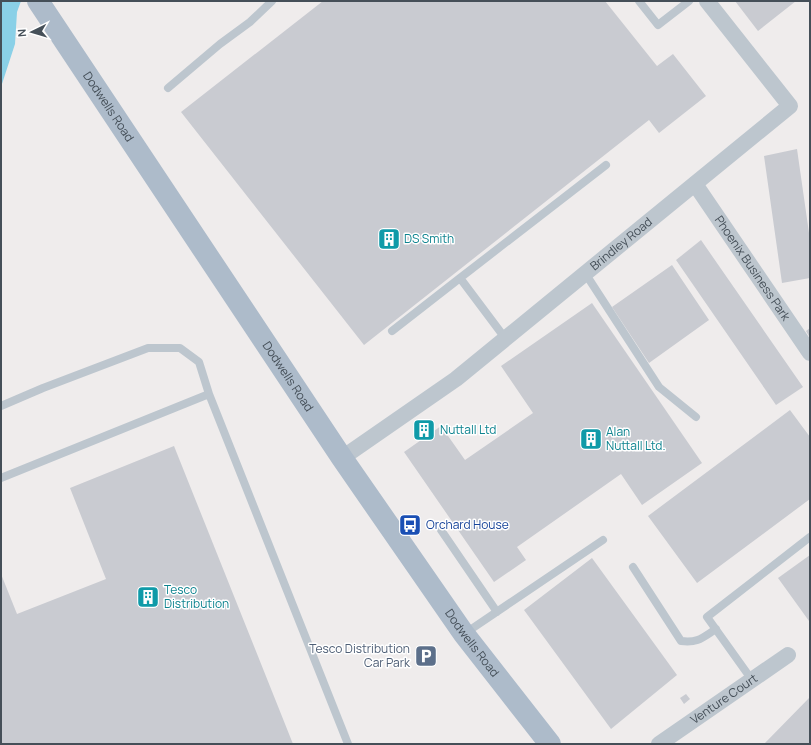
<svg xmlns="http://www.w3.org/2000/svg" width="811" height="745" viewBox="0 0 811 745" font-family="Manrope,sans-serif">
<style>
.water{fill:#8ad0e7}
.building{fill:#c9cbd1}
.lines{fill:none;stroke-linecap:round;stroke-linejoin:round}
.lane{stroke:#bdc6ce;stroke-width:8}
.street{stroke:#bdc6ce;stroke-width:16}
.primary{stroke:#adbbca;stroke-width:22}
.labels{text-anchor:middle;stroke-width:3;stroke-linejoin:round;paint-order:stroke}
.street-label{font-size:12px;fill:#454f58;stroke:#fff}
.culture-label{font-size:12px;fill:#0d838f;stroke:#fff;text-anchor:start}
.transit-label{font-size:12px;fill:#164399;stroke:#fff;text-anchor:start}
.service-label{font-size:12px;fill:#4e5e75;stroke:#fff;text-anchor:end}
</style>
<rect width="100%" height="100%" fill="#efecec"/>
<path class="water" d="M2 1H21L17 12 15 44 1 87Z"/>
<path class="building" d="M323 1H605L657 66 673 54 706 96 659 133 649 120 364 345 181 112Z
M735 1H796L758 31Z
M797 149 810 240V278L782 283 764 156Z
M701 240 803 387 776 405 676 260Z
M672 265 709 320 649 363 612 307Z
M592 303 702 463 642 505 621 474 517 547 526 560 494 582 404 452 441 426 465 460 533 413 501 366Z
M810 328V338L806 331Z
M790 410 810 437V499L697 583 648 516Z
M425 426 429 432 423 435 420 429Z
M174 446 293 744H1V574L17 614 106 579 70 488Z
M810 555V620L809 621 778 578Z
M592 558 677 675 611 729 524 610Z
M686 694 690 699 684 704 680 698Z
M810 697V744H764Z"/>
<g class="lines">
<path class="lane" d="M639 1 658 25 689 1
M168 88 220 44 250 22 272 1
M585 273 659 387 696 417
M392 331 460 278
M505 338 460 278 606 165
M1 406 43 388 148 348H180L199 362 209 394
M1 478 209 394 348 744
M441 530 497 612
M633 567 681 641C698 643 702 638 716 629
M464 634 603 540
M752 680 707 617 810 537"/>
<g class="street">
<path id="s1" d="M695 184 810 353"/>
<path id="s2" d="M342 458 456 379 790 106 707 1"/>
<path id="s3" d="M659 744 788 655"/>
</g>
<path class="primary" id="s4" d="M38 1 342 458 464 634 550 744"/>
</g>
<defs>
<g id="building-square" transform="scale(1.15)"><rect x="-9" y="-9" width="18" height="18" rx="4" fill="#0f9aa8" stroke="#fff"/><path d="M-4-6H4V6H1V3H-1V6H-4ZM-2.5-4.3h1.7v1.8h-1.7ZM.8-4.3h1.7v1.8H.8ZM-2.5-1h1.7V.8h-1.7ZM.8-1h1.7V.8H.8Z" fill="#fff"/></g>
<g id="bus-square" transform="scale(1.15)"><rect x="-9" y="-9" width="18" height="18" rx="4" fill="#1a4fb4" stroke="#fff"/><path d="M-5-6H5V4H4V6H2V4H-2V6H-4V4H-5ZM-3.5-4V0h7V-4ZM-3.5 1.2v1.5H-2V1.2ZM2 1.2v1.5H3.5V1.2Z" fill="#fff"/></g>
<g id="parking-square" transform="scale(1.15)"><rect x="-9" y="-9" width="18" height="18" rx="4" fill="#5c6f8a" stroke="#fff"/><path d="M-3.5-5.5H1a3.5 3.5 0 0 1 0 7H-1V5.5H-3.5ZM-1-3.4V-.6H.8a1.4 1.4 0 0 0 0-2.8Z" fill="#fff"/></g>
</defs>
<g fill-rule="evenodd">
<use href="#building-square" x="389" y="239"/>
<use href="#building-square" x="424" y="430"/>
<use href="#building-square" x="591" y="439"/>
<use href="#bus-square" x="410" y="525"/>
<use href="#building-square" x="148" y="597"/>
<use href="#parking-square" x="426" y="656"/>
</g>
<g class="labels">
<g class="street-label">
<text dy="4" stroke="none"><textPath href="#s4" startOffset="127">Dodwells Road</textPath></text>
<text dy="4" stroke="none"><textPath href="#s2" startOffset="352">Brindley Road</textPath></text>
<text dy="4" stroke="none"><textPath href="#s1" startOffset="102">Phoenix Business Park</textPath></text>
<text dy="4" stroke="none"><textPath href="#s4" startOffset="451">Dodwells Road</textPath></text>
<text dy="4" stroke="none"><textPath href="#s4" startOffset="775">Dodwells Road</textPath></text>
<text dy="4" stroke="none"><textPath href="#s3" startOffset="79">Venture Court</textPath></text>
</g>
<g class="culture-label">
<text x="404" y="243">DS Smith</text>
<text x="440" y="434">Nuttall Ltd</text>
<text x="606" y="436">Alan<tspan x="606" dy="14">Nuttall Ltd.</tspan></text>
<text x="164" y="594">Tesco<tspan x="164" dy="14">Distribution</tspan></text>
</g>
<g class="transit-label">
<text x="426" y="529">Orchard House</text>
</g>
<g class="service-label">
<text x="410" y="653">Tesco Distribution<tspan x="410" dy="14">Car Park</tspan></text>
</g>
</g>
<rect width="811" height="745" fill="none" stroke="#454f58" stroke-width="4"/>
<g transform="translate(32 32) rotate(265)" stroke="#ffffff" stroke-width="3" paint-order="stroke">
<path d="M0-3L7 15L0 10L-7 15Z" fill="#454f58"/>
<text y="-6" font-size="11" font-weight="bold" text-anchor="middle" fill="#454f58">N</text>
</g>
</svg>
